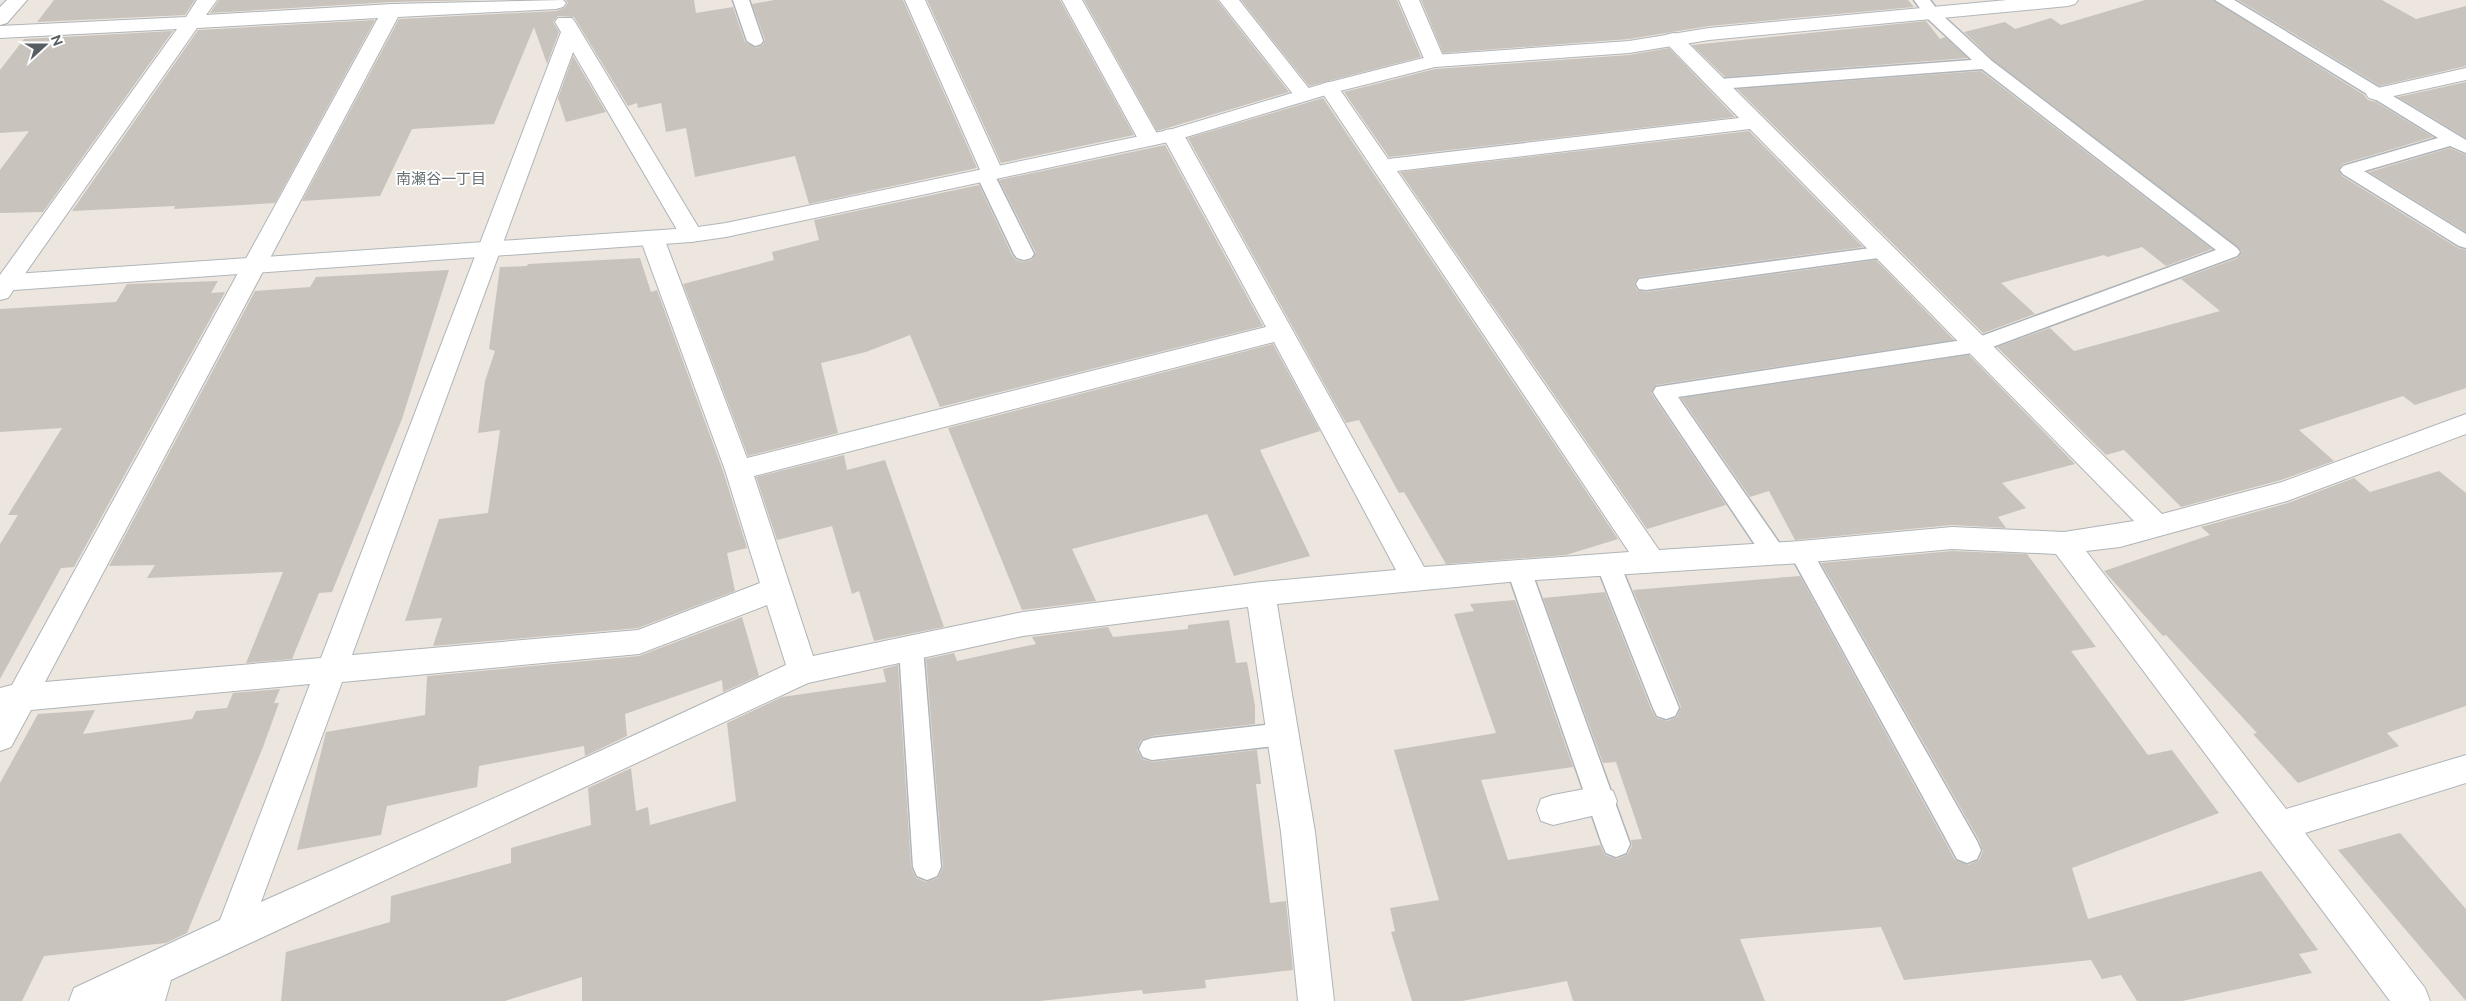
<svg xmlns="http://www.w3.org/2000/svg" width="2466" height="1001" viewBox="0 0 2466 1001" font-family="Ubuntu,'Noto Sans JP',sans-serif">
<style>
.building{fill:#c9c3bd}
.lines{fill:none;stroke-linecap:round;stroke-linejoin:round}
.lane-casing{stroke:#afb4b8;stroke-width:3}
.street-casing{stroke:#afb4b8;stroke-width:2}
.secondary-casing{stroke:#b0b6bb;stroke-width:2}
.lane{fill:#fff;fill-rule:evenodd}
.street{fill:#fff;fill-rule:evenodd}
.secondary{fill:#fff;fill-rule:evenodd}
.labels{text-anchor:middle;stroke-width:4;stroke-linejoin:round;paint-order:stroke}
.neighbourhood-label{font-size:15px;fill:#687073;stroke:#fff}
</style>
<rect width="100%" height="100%" fill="#ece6de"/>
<path class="building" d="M54 0H195L185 15 37 22Z
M219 0H483L392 2 210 13Z
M566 0H694L696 13 733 7 745 42 756 48 763 45 765 40 752 4 774 0H903L977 168 809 204 795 156 695 177 686 128 666 132 661 103 638 108 637 103 628 106 574 17 558 16 553 22 559 32 547 64 534 27 494 124 412 129 380 196 302 201 399 19 556 11 564 8 568 3Z
M927 0H1060L1134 135 1001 163Z
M1084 0H1217L1289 92 1157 131Z
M1241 0H1397L1421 57 1309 86Z
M1421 0H1908L1914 7 1709 26 1629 39 1443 53Z
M2145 0H2213L2364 95 2368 100 2376 102 2433 137 2342 164 2338 170 2342 176 2458 248 2466 250V388L2415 405 2403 396 2299 430 2334 461 2281 480 2181 507 2124 450 2106 455 1997 347 2050 328 2074 351 2220 311 2181 279 2238 258 2242 251 1993 60 1964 32 2005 22 2015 29 2051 18 2061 25Z
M2238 0H2382L2416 19 2466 6V66L2380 86Z
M375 20 275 203 174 209 175 206 72 211 198 30Z
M1926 21 1940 39 1945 37 1968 58 1725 77 1692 45Z
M173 31 43 212 0 213V170L29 131 0 133V70L24 39Z
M1669 48 1735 117 1389 157 1344 92 1435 69 1629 55Z
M573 56 606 112 566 122 558 98Z
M1981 71 2212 249 2166 266 2142 247 2107 257 2104 255 2001 283 2035 314 1983 333 1737 89Z
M2466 82V138L2398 97Z
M1323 98 1618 539 1566 555 1446 564 1404 492 1399 493 1359 420 1346 423 1188 138Z
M1749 131 1863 247 1639 277 1634 283 1637 290 1646 292 1876 260 1954 340 1656 385 1651 393 1726 505 1647 529 1400 172Z
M1165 145 1263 326 940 407 910 335 866 352 821 363 838 433 748 456 683 284 774 260 772 252 819 240 814 220 979 185 1012 255 1016 260 1023 262 1032 260 1036 253 999 180Z
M2450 148 2466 155V232L2369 172Z
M640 258 651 292 657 290 723 471 747 548 727 553 735 591 638 628 433 646 442 618 405 621 439 519 488 513 500 430 478 433 485 381 495 351 489 349 500 267 527 266 528 264Z
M449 270 402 419 332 592 319 593 292 659 246 663 283 572 147 578 155 565 109 566 255 291 310 287 316 277Z
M218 281 211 293 225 292 74 567 61 568 0 679V544L18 515H8L62 428 0 432V309L116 302 127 284Z
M1273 344 1320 431 1260 450 1310 556 1234 576 1207 514 1072 549 1096 601 1022 610 948 428Z
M1969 355 2075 464 2002 483 2026 508 1998 517 2006 528 1952 525 1795 540 1769 491 1750 497 1681 398Z
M844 455 847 470 885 460 944 627 874 641 859 591 852 594 832 526 777 540 756 477Z
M2439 471 2466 493V706L2387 733 2399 746 2298 783 2253 734 2257 733 2166 635 2163 636 2104 571 2210 535 2201 527 2288 503 2354 478 2370 492Z
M1952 551 2027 554 2096 647 2071 651 2148 755 2172 750 2219 813 2072 868 2088 919 2261 871 2318 950 2299 954 2312 973 2182 1001H2137L2121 975 2102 979 2091 960 1904 980 1881 927 1740 939 1765 1001H1573L1567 981 1462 1001H1412L1391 932 1395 931 1390 908 1439 900 1394 750 1496 733 1454 614 1474 611 1470 604 1515 600 1573 767 1481 780 1508 860 1600 845 1605 855 1617 859 1628 854 1632 845 1631 840 1642 839 1616 762 1603 763 1543 598 1605 592 1651 709 1656 718 1667 721 1677 717 1681 707 1633 590 1800 576 1955 860 1968 865 1979 860 1983 851 1979 840 1821 563Z
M742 617 759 676 723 692 722 680 625 714 627 736 585 756 584 746 479 766 477 787 387 806 381 835 297 850 326 732 425 715 427 676 639 656Z
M1229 620 1236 663 1247 662 1255 706V724L1152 736 1141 740 1137 750 1142 759 1152 762 1257 750 1261 784H1256L1270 903 1286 901 1293 970 1205 980 1206 988 1143 994 1142 990 1040 1001H582V977L505 1001H281L286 952 390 922 391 896 511 863V848L591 825 588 788 631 768 636 811 648 807 650 825 736 801 727 723 782 697 886 682 883 669 898 665 911 867 916 878 926 882 938 878 943 867 926 659 954 653 957 661 1036 644 1032 637 1108 627 1113 637 1188 629V625Z
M280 689 274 703H279L263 747 187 933 166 943 44 956 22 1001H0V783L38 714 95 710 83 734 192 719 196 711 227 708 233 693Z
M2400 833 2466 909V1001L2338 850Z"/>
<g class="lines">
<g class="lane-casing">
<path id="lane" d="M733 0H749L763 41 761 44 755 46 747 41Z
M1914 0H1930L1939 12 1992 61 2237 248 2240 252 2237 256 1979 352 1678 397 1782 547 1786 554 1782 561 1774 563 1766 561 1656 397 1653 392 1656 387 1976 338 2216 250 1982 69 1719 89 1713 88 1711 84 1713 80 1719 79 1972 60 1927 18Z
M2215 0H2234L2466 140V153L2450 146 2364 171 2466 234V248L2459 246 2343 174 2340 170 2343 166 2438 138Z
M985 169 991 170 994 174 1034 254 1031 258 1024 260 1017 258 1014 254 976 174 979 170Z
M1886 246 1893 248 1896 252 1893 256 1646 290 1639 289 1636 284 1639 279 1646 278Z
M1801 543 1809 546 1977 841 1981 850 1977 859 1967 863 1957 859 1789 552 1793 546Z
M1608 555 1616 557 1620 564 1679 708 1675 716 1666 719 1657 716 1653 708 1596 564 1600 557Z
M1519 561 1527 563 1531 570 1630 844 1626 853 1616 857 1606 853 1602 844 1507 570 1511 563Z
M911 638 920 641 923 648 941 867 937 876 927 880 917 876 913 867 899 648 902 641Z
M1283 723 1292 726 1296 734 1292 742 1283 745 1152 760 1143 757 1139 749 1143 741 1152 738Z"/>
</g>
<g class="street-casing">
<path id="street" d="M7 0H27L7 23 0 25V7Z
M197 0H217L206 15 392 4 563 0 566 3 563 7 556 9 398 17 45 682 321 658 561 32 555 22 558 18H572L575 22 703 235 699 240 691 242 683 240 573 52 352 655 638 630 760 583 725 470 640 238 644 233 652 231 660 233 664 238 747 458 1266 327 1162 135 1165 130 1173 129 1181 130 1184 135 1424 567 1629 552 1319 88 1322 84 1329 82 1336 84 1388 159 1739 118 1666 43 1663 39 1666 35 1673 33 1680 35 2162 514 2282 482 2466 414V434L2287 501 2120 547 2086 551 2286 809 2466 755V783L2305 833 2425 988 2430 1001H2390L2056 554 1952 549 1801 563 1519 581 1277 604 1315 832 1334 1001H1298L1281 832 1248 607 1023 636 808 683 171 980 165 1001H69L74 988 220 920 310 684 31 710 11 747 0 751V688L12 685 378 18 197 28 8 298 0 300V275L177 29 0 38V26L186 17ZM1750 129 2134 521 2064 532 1952 527 1801 541 1659 550 1397 171ZM1274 342 1396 570 1261 582 1023 612 813 656 754 476ZM767 605 786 665 600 751 261 902 342 682 639 654Z
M905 0H925L1003 172 1000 177 992 179 984 177 981 172Z
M1062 0H1082L1160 139 1157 144 1149 145 1141 144 1138 139Z
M1219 0H1239L1311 91 1314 95 1311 99 1304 101 1297 99Z
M1399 0H1419L1445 61 1442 65 1435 67 1428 65 1425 61Z
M2466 68V80L2376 100 2369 98 2366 94 2369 90Z
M1601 786 1613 791 1617 801 1613 811 1553 825 1541 821 1537 810 1541 799 1553 795Z"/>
</g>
<g class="secondary-casing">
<path id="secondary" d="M2007 0H2078L2075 4 2068 6 1709 40 1629 53 1435 67 1336 92 1173 141 726 237 691 242 0 291V275L691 228 726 223 1169 130 1322 84 1435 55 1629 41 1709 28Z"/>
</g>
<use href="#lane" class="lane"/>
<use href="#street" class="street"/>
<use href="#secondary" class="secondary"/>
</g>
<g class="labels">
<g class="neighbourhood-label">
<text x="441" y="184">南瀬谷一丁目</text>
</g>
</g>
<g transform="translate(45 45) rotate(69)" stroke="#ffffff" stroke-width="4" paint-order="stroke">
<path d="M0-4L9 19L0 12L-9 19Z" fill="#575d61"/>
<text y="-8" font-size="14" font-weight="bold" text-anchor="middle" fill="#575d61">N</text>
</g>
</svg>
